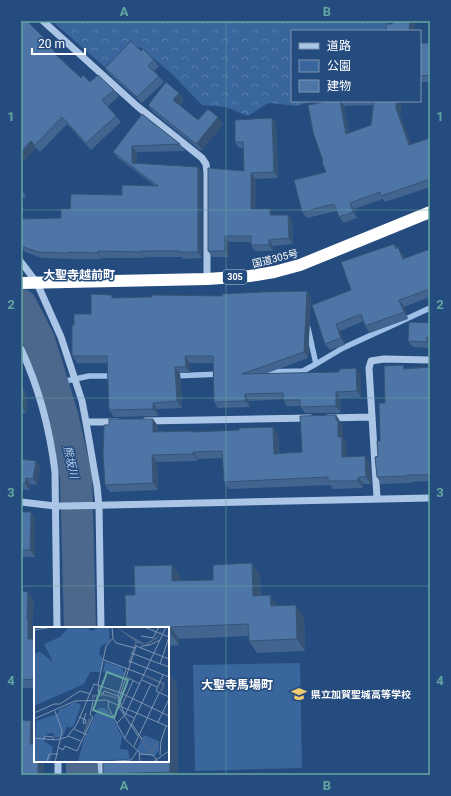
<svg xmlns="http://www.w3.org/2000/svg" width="451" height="796" viewBox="0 0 451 796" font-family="Roboto,'Noto Sans JP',sans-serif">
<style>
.green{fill:#39669c}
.forest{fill:url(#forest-crowns)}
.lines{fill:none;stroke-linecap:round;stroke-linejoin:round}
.stream{stroke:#9fc0e6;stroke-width:5.5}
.river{stroke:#4c688c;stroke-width:32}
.minor{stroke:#abc5e6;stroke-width:7}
.highway{stroke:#fff;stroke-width:12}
.wall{fill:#426590;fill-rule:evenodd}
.shaded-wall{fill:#365375}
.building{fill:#4d76a7;stroke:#365375}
.grid{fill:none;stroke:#63a6a1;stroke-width:1;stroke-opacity:0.55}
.labels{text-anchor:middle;stroke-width:3;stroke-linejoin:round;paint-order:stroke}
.shield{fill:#254c7e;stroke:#bec9d8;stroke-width:1}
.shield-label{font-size:9px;font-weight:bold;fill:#fff}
.street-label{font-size:10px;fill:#fff;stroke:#254c7e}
.poi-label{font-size:10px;font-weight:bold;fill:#fff;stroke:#254c7e;text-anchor:start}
.water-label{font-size:11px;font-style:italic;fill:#b6cfed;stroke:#254c7e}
.quarter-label{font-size:12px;font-weight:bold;fill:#fff;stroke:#254c7e}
.inset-river{fill:none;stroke:#4c688c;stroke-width:2}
.inset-road{fill:none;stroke:#7c94b2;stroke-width:1}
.view{fill:#63a6a1;fill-opacity:0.15;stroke:#63a6a1;stroke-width:2}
.inset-edge{fill:none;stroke:#fff;stroke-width:2}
.neatline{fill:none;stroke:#63a6a1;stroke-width:1.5}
.grid-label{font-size:13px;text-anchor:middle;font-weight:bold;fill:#63a6a1}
</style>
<defs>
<pattern id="forest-crowns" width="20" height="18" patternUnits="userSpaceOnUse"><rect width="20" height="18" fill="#39669c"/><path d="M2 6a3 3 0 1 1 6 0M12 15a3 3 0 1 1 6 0" fill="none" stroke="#577dab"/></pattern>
</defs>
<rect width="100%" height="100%" fill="#254c7e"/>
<path class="green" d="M300 663 302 768 195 771 193 665Z"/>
<path class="forest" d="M52 21H388L387 31H292V101H310L298 106 268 103 248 116 226 107 202 105 172 74 140 47 108 70Z"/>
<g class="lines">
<path class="stream" d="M308 328 316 364
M263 372 303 371 316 364 343 348 430 308
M173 376 221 374
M52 384 89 376H115"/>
<path class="river" d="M21 305 39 340 62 415 76 476 80 628
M82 761V775"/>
<path class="minor" d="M43 21 137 106 202 158 206 164 207 173V279
M21 262 37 283 61 337 82 401 86 422
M21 349C39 388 50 430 55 472L57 628
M328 418 372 417
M146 421 310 418
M377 498 369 368 371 361 384 359 430 360
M21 502 55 506H65L430 498
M101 628 99 506 97 486 86 422H118
M58 761V775
M101 761 102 775"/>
<path class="highway" d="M21 283 207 279 250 276 274 272 300 265 430 212"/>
</g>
<path class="wall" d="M45 39 50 45 49 46 62 60 81 78 90 82 114 90 119 96 108 106 116 116 121 122 91 150 67 124 40 152 36 148 21 164Z
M420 43H430V82H420Z
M141 51 154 60 159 66 154 71 159 76 164 82 142 103 109 74 105 68Z
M179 93 184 100 180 105 198 120 218 117 223 124 202 150H200L153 112 148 105Z
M329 101H402L400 114 411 145 430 138V187L385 202 383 199 354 209 357 218 344 223 339 217 337 211 307 218 302 212 326 172 323 161ZM373 105 371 125 349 133 344 106Z
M142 114 180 144 185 151 137 152 136 164 198 167 202 174V258L183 259 182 257H146V258H102V259H74L42 258 25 252 21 246V219L61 218 70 209 122 195 154 185 118 158 113 152Z
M272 118 276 124 278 178 256 179 255 209 274 215H288L292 221 293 244 273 246V251H255L251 245V242H229V257H212L208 251 244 171 243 148H239L235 142Z
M21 189 26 196 21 200Z
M394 244 397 248 403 254 405 258 430 249V297L404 307 408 319 370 333 365 326 364 321 340 331 345 345 330 350 325 344 351 290Z
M307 291 311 297 308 358 265 374H361V397L340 398 341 413H305L300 406H287L283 399 249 401 250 407 218 408 214 402 213 363H190V373H180L182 408 157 409 158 416 114 417 109 410 107 363H77L72 356 74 325 115 298 222 296Z
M430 323V348L413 347 408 341Z
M430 367V481L411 482 412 483 381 484 377 477 378 456 385 403 406 368Z
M21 381 27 397 26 413H21Z
M336 415 341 423V424L343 427V437L347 444V457L370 463 371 484H363V488L333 489 330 485 229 489 224 482 223 458 198 459V461L157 462 158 490 110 492 105 485 158 426V431H192L193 432 278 434 279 453 302 452Z
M21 459 40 467 37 485 30 484 29 490 21 489Z
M21 512 35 519V557H21Z
M252 563 260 575 261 596 270 595 278 606 304 617 305 651 257 653 249 641V636L179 639V645L168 646V628L135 595 172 565 180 577V581L213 580Z
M21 591 34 600 32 625 34 627 33 639 35 640V688H21V696Z
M168 672 177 684 178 775H104L103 774Z"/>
<path class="shaded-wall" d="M410 21H415V31H409Z
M45 39 50 45 48 47 43 40Z
M57 54 62 60 56 55Z
M179 93 184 100 178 106 173 100Z
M340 101 344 106 350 140 346 134Z
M396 101H402L400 114 414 152 409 145 396 108Z
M218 117 223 124 202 150 197 143Z
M272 118 276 124 278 178 274 172Z
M31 141 36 148 21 164V152Z
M132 146 137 152 136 170 132 163Z
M198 167 202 174V258L198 252Z
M251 173 256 179 255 215 251 209Z
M350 203 354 209 357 218 353 212Z
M270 209 274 215V221L270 215Z
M288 215 292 221 293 244 289 238Z
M225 236 229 242V257L225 251Z
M269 240 273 246V251L269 245Z
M398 247 403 254 408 265 403 259Z
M98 251 102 258V259L98 253Z
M141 251 146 257V258L141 252Z
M307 291 311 297 308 358 304 352Z
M399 300 404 307 408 319 404 312Z
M336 324 340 331 345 345 341 338Z
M427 337 430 341V346L427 342Z
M185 356 190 363V373L186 367Z
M175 367 180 373 182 408 177 401Z
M356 368 361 374V397L357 391Z
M21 381 27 397 26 413 22 408Z
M336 392 340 398 341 413 336 406Z
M245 394 249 401 250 407 245 401Z
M153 403 157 409 158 416 153 409Z
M336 415 341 423V424L343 427V437L347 444V464L342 457 338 437Z
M153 419 158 426V439L153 432Z
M273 427 278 434 279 461 274 454Z
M193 452 198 459V461L193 454Z
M152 455 157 462 158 490 153 483Z
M365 456 370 463 371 484 366 477Z
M36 461 40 467 37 485 33 479Z
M358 477 363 484V488L358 481Z
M26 478 30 484 29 490 25 484Z
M31 512 35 519V557L30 550Z
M252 563 260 575 261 608 253 596Z
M172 565 180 577 181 593 172 581Z
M28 592 34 600 32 625 34 627 33 647 28 639 27 619Z
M270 595 279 607 271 606Z
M296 605 304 617 305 651 297 639Z
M171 627 179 639V645L171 634Z
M34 639 35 640V650L34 649Z
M168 672 177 684 178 775H172L170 772Z
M31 721 35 726V751L30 744Z
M38 761H44V775H38Z"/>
<path class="building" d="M21 21H25L27 23 28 22 45 39 43 40 57 54 56 55 81 78 83 75 90 82 98 75 114 90 102 100 116 116 86 143 62 117 35 145 31 141 21 152Z
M393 21H410L409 31H386V24H392Z
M131 41 141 51 143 49 154 60 148 66 159 76 137 97 105 68Z
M420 43H430V75L420 76Z
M166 82 179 93 173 100 198 120 208 109 218 117 197 143H195L148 105Z
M329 101H340L346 134 371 125 374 101H396V108L409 145 430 138V179L381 196 380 192 350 203 353 212 339 217 334 204 302 212 294 180 326 172 322 162 323 161 313 132 308 105Z
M142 114 180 144 132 146V163L198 167V252H179V251H141V252L98 251V253L69 252V253L38 252 21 246V219L61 218V209H70L71 194 122 195V185L158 186 113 152Z
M272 118 274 172 251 173V209H270V215H288L289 238 269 240V245H251V236H225V251H208V168L244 171 243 142H235V120Z
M394 244 396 249 398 247 403 259 430 249V271H429L430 273V289L399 300 404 312 365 326 361 314 336 324 341 338 325 344 312 305 351 290 341 262Z
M307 291 304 352 242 374 339 372V369L356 368 357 391 336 392V406L300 407V400H283V393L245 394V401L214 402 213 356H185L186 367H175L177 401 153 403V409L109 410 107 356H72V325H74V314H91V294L112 295V298L152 297V295L222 296V294L263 292Z
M409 322 430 323V337H427V342L408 341Z
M403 365 404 369 430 367V475H407V476L377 477 375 457 378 456 377 441H380L379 403H385L384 366Z
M21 385 24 392 22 408H21Z
M336 415V420H338V437H342V457L365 456 366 477H358V481H328V477L224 482 222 451 193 452V454L152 455 153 483 105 485 103 454 104 425H109V419H153V432L192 431V432L239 430V428L273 427 274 454 302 452 300 416Z
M21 459 36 461 33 479 26 478 25 484 21 483Z
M21 512H31L30 550H21Z
M252 563 253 596 270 595 271 606 296 605 297 639 249 641 248 624 171 627V634H168V628H126L125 595H135L134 566 172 565V581L213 580V565Z
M21 591 28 592 27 619H28V639H34V649H35V679L21 680Z
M168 672 170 772 103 774V761H168Z
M21 720 31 721 30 744H35V761H38V775H21Z"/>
<path class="grid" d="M226 21V775M21 210H430M21 398H430M21 586H430"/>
<defs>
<g id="school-bare" transform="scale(1.2)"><path d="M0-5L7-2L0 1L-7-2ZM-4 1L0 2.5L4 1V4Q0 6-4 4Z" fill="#efca6f" stroke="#254c7e" stroke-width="2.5" paint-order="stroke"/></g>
</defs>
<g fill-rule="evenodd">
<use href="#school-bare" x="299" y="694"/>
</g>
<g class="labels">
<rect class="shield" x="223" y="270" width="24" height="14" rx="3"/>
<g class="shield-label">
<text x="235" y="280">305</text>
</g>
<g class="street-label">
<text transform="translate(275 258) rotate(-14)" y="4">国道305号</text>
</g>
<g class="poi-label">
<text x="311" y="698">県立加賀聖城高等学校</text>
</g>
<g class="water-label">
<text transform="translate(71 462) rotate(77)" y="4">熊坂川</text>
</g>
<g class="quarter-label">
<text x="79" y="279">大聖寺越前町</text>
<text x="237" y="689">大聖寺馬場町</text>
</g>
</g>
<g transform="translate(34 627)">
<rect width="135" height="135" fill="#254c7e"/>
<path d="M71 35 89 41 88 44 91 45 89 50 69 45ZM110 108 125 114V123L121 129 107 127 103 122Z" fill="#39669c"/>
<path d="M42 0H55V3L59 4 63 0 75 1 76 14 67 19 65 26 69 32 67 45H56L50 57 0 79V27L6 25 19 35 10 17 26 10 34 1ZM41 75 47 78 40 98 36 101 33 99 29 109 21 111 19 106 12 107 10 114 19 120 16 135H0L2 94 23 87 25 83ZM64 81H71L76 86 88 110 86 122 94 123 96 132 44 135 49 115Z" fill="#39669c"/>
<path d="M68 113 82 115 84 123 76 122 75 120 66 115Z" fill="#39669c"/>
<path d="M82 0 111 17 124 9 129 0 124 11 113 18 103 16Z" fill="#4c688c"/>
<path class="inset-river" d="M95 36 103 13M110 48 130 57 127 65M59 72V69L72 68 83 71M50 106 56 91M106 110 119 129M117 127 124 115"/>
<path class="inset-road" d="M110 0 135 10M0 3 19 0M107 9 119 11 125 0M79 12 82 16 101 21M107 21 108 19 116 18 126 13M97 26 135 40M70 33 110 48M95 34 135 50M126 37 135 10M129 48 122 64 135 70M92 50 106 57M108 53 123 60M64 58 72 19 79 11 78 0M65 58 64 65 69 67 70 64M70 64 84 69 92 42M84 69 85 80 104 109M75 74 74 80 91 112 105 125 106 135M88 78 99 54M21 84 28 104 21 135M0 86 20 77H26L46 64 57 67M45 90 50 92 52 93 51 97 49 96 50 92 52 86M100 91 90 86 85 72 102 19 135 32M0 92 41 74 72 73 135 100M124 95 135 72M83 96 91 88 132 0M98 97 108 112M40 102 53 108M34 109 47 114M0 111 22 113 33 110 43 97 60 57 87 66 135 89M91 111 117 57M10 113 11 109 19 110V113M100 119 125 66M24 120 29 123 31 119 43 124 59 90 56 88 59 74M105 127 119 128 124 135M126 128 127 114 132 99M13 135 15 127H24M71 135 97 133 104 123M119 135 135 124"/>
<path class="view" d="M73 45 94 53 80 91 59 83Z"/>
<rect width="135" height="135" class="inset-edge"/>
</g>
<rect width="451" height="796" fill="none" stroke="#254c7e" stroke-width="44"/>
<rect x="291" y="30" width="130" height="72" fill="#254c7e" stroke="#7c94b2"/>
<rect x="299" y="43" width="20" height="6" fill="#abc5e6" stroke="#7c94b2"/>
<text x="327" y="50" font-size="12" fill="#ffffff">道路</text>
<rect x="299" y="60" width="20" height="12" fill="#39669c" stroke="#7c94b2"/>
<text x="327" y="70" font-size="12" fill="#ffffff">公園</text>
<rect x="299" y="80" width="20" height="12" fill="#4d76a7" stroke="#7c94b2"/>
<text x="327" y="90" font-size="12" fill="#ffffff">建物</text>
<path d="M32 48v6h53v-6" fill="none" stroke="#ffffff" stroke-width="2"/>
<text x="38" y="48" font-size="12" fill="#ffffff" stroke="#254c7e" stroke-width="3" paint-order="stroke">20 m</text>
<rect x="22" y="22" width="407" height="752" class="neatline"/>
<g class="grid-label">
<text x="124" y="16">A</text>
<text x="327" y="16">B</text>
<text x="11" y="121">1</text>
<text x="440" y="121">1</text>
<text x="11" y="309">2</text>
<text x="440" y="309">2</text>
<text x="11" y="497">3</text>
<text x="440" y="497">3</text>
<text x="11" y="685">4</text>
<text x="440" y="685">4</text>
<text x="124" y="790">A</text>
<text x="327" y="790">B</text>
</g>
</svg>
